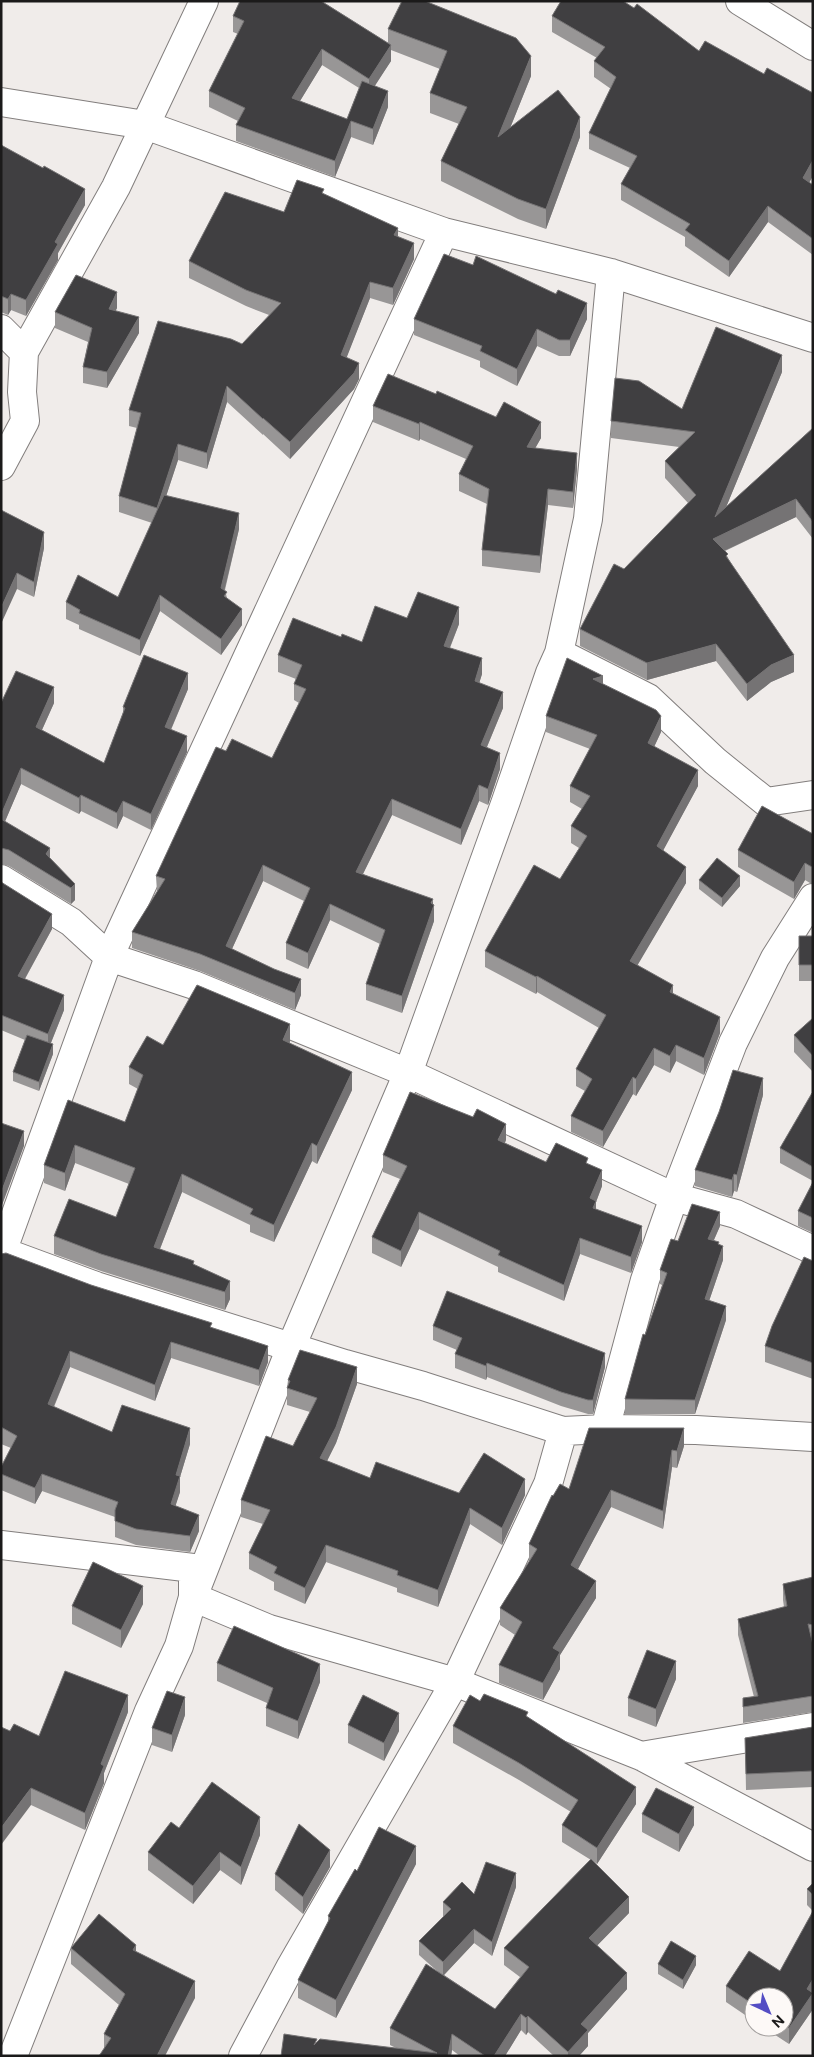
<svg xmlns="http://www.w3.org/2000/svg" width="814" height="2057" viewBox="0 0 814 2057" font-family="'Public Sans',sans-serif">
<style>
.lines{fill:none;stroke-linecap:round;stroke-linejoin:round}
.minor-casing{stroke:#827e7d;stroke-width:30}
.minor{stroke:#fff;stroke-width:28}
.wall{fill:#989696;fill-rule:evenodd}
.shaded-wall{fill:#757374}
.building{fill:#403f41;stroke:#757374}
</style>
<rect width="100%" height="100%" fill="#f0ecea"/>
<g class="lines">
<g class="minor-casing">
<path id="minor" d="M740 1 813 46
M1 102 145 125 444 232 611 273 813 338
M1 329 24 352
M1 466 25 421 22 392 24 352 116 187 204 1
M559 653 648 698 715 761 766 802 813 795
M1 879 71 922 109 957 194 985 408 1073 674 1197 736 1214 813 1250
M1 1251 96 1286 345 1364 423 1386 563 1431 605 1429 696 1430 813 1437
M1 1255 109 957 444 232
M605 1429 645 1280 674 1197 733 1043 775 958 813 898
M1 1545 193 1568V1597
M193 1597 269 1629 455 1682 641 1756 813 1847
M641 1756 813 1727
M13 2056 149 1711 179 1646 193 1597 291 1347 408 1073 506 801 550 673 559 653 588 519 611 273
M243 2056 290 1968 455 1682 548 1484 563 1431"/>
</g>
<use href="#minor" class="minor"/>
</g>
<path class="wall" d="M561 1 813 185V255L768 222 729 277 685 246V237L621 200V184L630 168 589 149V133L611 89 594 77V61L597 58 552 32V16Z
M326 4 388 43V29L531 76 510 128 580 137 546 229 518 219 441 181V161L459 124 430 113V93L440 69 391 50V61L374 86 388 107 373 145 351 137 335 177 236 141V125L238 121 209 107V91L238 34 233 32V16ZM322 65 359 88 347 119 300 101Z
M1 145 85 205 58 253V260L26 316 11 310 8 315 1 312Z
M324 194 398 237 414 259 393 305 370 298 346 358 359 379 354 389 290 459 263 434V435L227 402 207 469 178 460 166 496 239 529 225 590 227 598 242 625 221 655 160 611 140 656 79 629V625L66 619V602L118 597 152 523 119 512V496L137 428 129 426V410L242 344 269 315 246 306 189 278V261L284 212Z
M117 308 115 311 139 333 107 388 83 383V367L88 342 55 328V312Z
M414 319H587L570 356H559L537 346 517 386 480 367V361L414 335Z
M782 372 726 507 813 428V539L796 517 725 551 728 558 794 672 771 682 747 701 716 661 647 680 580 646V629L624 569 688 503 665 478V461L679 447 611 438V421L682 409Z
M373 406 541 438 535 448 577 469 573 508 548 505 540 573 482 566V550L487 504 459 491V474L466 459 420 439 419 441 373 422Z
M1 510 44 548 34 597 17 589Z
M407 618 459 624 450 648 482 674 479 683 503 708 487 747 500 769 488 805 479 801 461 845 392 815 363 874 433 904 434 921 402 1013 366 1000V984L380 944 330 920 308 969 286 959V943L304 901 263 881 232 949 301 995 295 1010 200 971 132 948V932L157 892 156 876 226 751 272 758 299 703 294 700V684L296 679 278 672V655L341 637 362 642Z
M603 684 661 732 654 747 698 786 663 850 686 883 637 965 720 1033 704 1075 676 1061 670 1073 654 1065 636 1096 633 1094 603 1147 571 1132V1116L585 1091 576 1086V1069L599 1028 537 992 536 994 485 967V951L560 879 579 848 571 843V826L582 809 570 802V786L590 749 546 732V716Z
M188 689 171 730 187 752 151 830 123 816 117 829 81 811 79 814 21 784 5 821 50 858 75 884V900L71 904 9 866 1 864V703H54L42 730 104 763 123 713V707Z
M813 834V884L810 883 805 880 794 899 738 867V850Z
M699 880 740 886 722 907 699 889Z
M1 882 52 929 25 979 64 1010 51 1043 53 1054 39 1091 13 1081V1072L25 1040 1 1030Z
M799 936H813V981H799Z
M813 1018V1072L794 1052V1035Z
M290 1041V1043L352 1090 317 1164 312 1161 274 1242 250 1232V1225L182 1192 160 1249 230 1281V1299L225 1310 101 1271 54 1254V1236L116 1217 129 1184 75 1163 65 1191 44 1183V1165L68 1100 125 1122 138 1089 129 1084V1067L163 1045Z
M813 1093V1181L780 1163V1148Z
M763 1095 737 1192 734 1191 732 1197 695 1186V1170Z
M506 1140 505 1143 546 1162 588 1164 602 1186 596 1202V1209L642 1242 631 1273 580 1254 564 1301 498 1272V1267L419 1229 401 1267 372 1253V1237L400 1179 383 1172V1155Z
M813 1182V1233L798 1226V1211Z
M720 1226 714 1240 719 1245 723 1260 709 1301 726 1320 695 1414H625V1399L645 1335 662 1285 660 1284V1270L678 1241Z
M1 1254 212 1328 268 1362 259 1386 171 1358 155 1401 70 1367 54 1407 112 1432 190 1444 180 1477V1492L175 1506 199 1531 190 1552 136 1545 115 1537V1517L42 1491 35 1504 1 1490V1467L11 1448 1 1444Z
M813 1261V1379L765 1362V1346Z
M433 1326 605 1367 593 1414H588L561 1406 487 1377 486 1380 455 1368V1354L457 1350 433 1340Z
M288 1380 357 1384 336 1443 327 1461 370 1478 459 1493 525 1495 502 1545 470 1524 438 1607 397 1592V1588L326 1562 305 1604 274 1590V1582L249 1569V1553L263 1524 241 1517V1500L293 1446 310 1412 287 1405V1388Z
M684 1446 677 1468 672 1467 663 1529 611 1507 578 1569 596 1598 560 1655V1669L543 1700 499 1683V1665L515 1635 500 1625V1608L529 1562V1544L553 1496 569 1489Z
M813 1577V1641H812L813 1645V1712L743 1723V1698L754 1697 738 1635V1619L784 1607 783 1600V1584Z
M143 1604 121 1648 72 1624V1606Z
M217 1663 320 1682 298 1739 266 1726V1708L267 1703 217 1681Z
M676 1679 656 1727 628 1716V1698Z
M480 1701 528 1717 636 1804 597 1864 593 1861 629 1913 597 1945 627 1989 588 2033V2046L579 2056H554L528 2032 526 2035 521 2030 505 2056H460L452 2050 451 2056H281L317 2042 396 2048 390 2045V2028L437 1971 419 1955V1941L444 1916H443V1902L474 1894 516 1887 492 1956 474 1943 444 1975 495 2009 520 1977 504 1965V1948L591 1860 562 1842V1825L571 1812 519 1780 453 1743V1726Z
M128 1712 104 1773V1783L85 1830 31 1805 10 1731 39 1736Z
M185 1715 172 1752 152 1745V1728Z
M348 1725 399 1731 384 1761 348 1743Z
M813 1727V1787L746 1790 745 1738Z
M642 1814 694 1825 679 1852 642 1832Z
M179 1828 260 1835 241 1885 220 1870 193 1904 148 1870V1852Z
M416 1864 336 2018 298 1998V1980L328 1922V1916L357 1871Z
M330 1867 303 1914 275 1890V1874Z
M813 1883V2009L789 2044 763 2027H784V1997H754V2021L726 2002V1986L780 1971 813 1911 807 1905V1889Z
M71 1948 136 1952 195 1998 104 2048V2034L119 2005 71 1964Z
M658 1964 696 1965 683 1989 658 1974Z"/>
<path class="shaded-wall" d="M391 45V61L369 95V79Z
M322 49V65L292 114V98Z
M531 56V76L498 158V137Z
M388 91V107L373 145V129Z
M580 117V137L546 229V209Z
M351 121V137L335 177V161Z
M813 160V176L803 194V178Z
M85 189V205L58 253V260L26 316V300L55 242Z
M768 206V222L729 277V261Z
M398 228V244L394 235Z
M414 243V259L393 305V288Z
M370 282V298L341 372V355Z
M117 292V308L109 325V309Z
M11 294V310L8 315V299Z
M587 303V319L570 356V340Z
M139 317V333L107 388V372Z
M537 329V346L517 386V369Z
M782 355V372L715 534V517Z
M359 363V379L354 389 290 459V442Z
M227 386V402L207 469V453Z
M420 422V439L419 441V424Z
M541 422V438L527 463V447Z
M178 444V460L157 524V508Z
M577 453V469L573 508V492Z
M548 489V505L540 573V556Z
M796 499V517L713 556V539Z
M239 513V529L221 604V588Z
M44 532V548L34 597V582Z
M17 573V589L1 624V608Z
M160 595V611L140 656V640Z
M459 607V624L444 662V646Z
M242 609V625L221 655V639Z
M716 644V661L647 680V663Z
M794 655V672L771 682 747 701V684L771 665Z
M482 658V674L475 697V681Z
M188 673V689L165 743V727Z
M603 676V693L593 679Z
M54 687V703L36 743V727Z
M503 692V708L481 761V745Z
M661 716V732L648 760V743Z
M187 736V752L151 830V814Z
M500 753V769L488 805V789Z
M21 768V784L1 831V815Z
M698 770V786L657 862V846Z
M479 785V801L461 845V829Z
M81 795V811L79 814V798Z
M392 799V815L356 888V872Z
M123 801V816L117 829V813Z
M50 848V864L46 854Z
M805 863V880L794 899V882Z
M263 865V881L226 962V946Z
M686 867V883L630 978V961Z
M740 876V886L722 907V898Z
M75 884V900L71 904V888Z
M433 899V909L434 905V921L402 1013V996Z
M330 904V920L308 969V953Z
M52 914V929L18 991V976Z
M537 976V992L536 994V977Z
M301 979V995L295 1010V993Z
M673 985V1001L670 992Z
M64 995V1010L48 1050V1034Z
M720 1017V1033L704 1075V1058Z
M290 1024V1041L283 1057V1040Z
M53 1044V1054L39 1091V1082Z
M676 1045V1061L670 1073V1056Z
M654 1048V1065L636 1096V1079Z
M352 1072V1090L317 1164V1146Z
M633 1077V1094L603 1147V1131Z
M763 1078V1095L737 1192V1175Z
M506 1124V1140L498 1156V1140Z
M24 1131V1146L1 1208V1193Z
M312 1143V1161L274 1242V1225Z
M75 1145V1163L65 1191V1173Z
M602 1170V1186L596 1202V1217L590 1198Z
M182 1174V1192L154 1264V1247Z
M734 1174V1191L732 1197V1180Z
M419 1212V1229L401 1267V1251Z
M720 1212V1226L708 1253V1239Z
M642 1226V1242L631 1273V1257Z
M580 1238V1254L564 1301V1285Z
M723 1246V1260L705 1313V1299Z
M230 1281V1299L225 1310V1292Z
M726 1306V1320L695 1414V1400Z
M171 1342V1358L155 1401V1385Z
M268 1346V1362L259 1386V1370Z
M70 1351V1367L48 1420V1404Z
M605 1353V1367L593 1414V1400Z
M487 1363V1377L486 1380V1366Z
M357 1367V1384L336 1443 320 1475V1458Z
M190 1428V1444L180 1477V1492L171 1520V1504L176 1475Z
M684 1428V1446L677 1468V1451Z
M672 1450V1467L663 1529V1511Z
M42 1474V1491L35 1504V1488Z
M525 1479V1495L502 1545V1528Z
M611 1490V1507L571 1582V1565Z
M470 1508V1524L438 1607V1590Z
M199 1515V1531L190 1552V1536Z
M326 1545V1562L305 1604V1588Z
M596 1581V1598L560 1655V1669L543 1700V1683L553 1648Z
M143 1586V1604L121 1648V1630Z
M676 1661V1679L656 1727V1709Z
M320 1664V1682L298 1739V1721Z
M128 1695V1712L104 1773V1783L85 1830V1813L101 1764Z
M185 1697V1715L172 1752V1735Z
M399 1713V1731L384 1761V1743Z
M636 1787V1804L597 1864V1848Z
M31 1788V1805L1 1845V1828Z
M694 1807V1825L679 1852V1834Z
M260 1817V1835L241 1885V1867Z
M416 1846V1864L336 2018V2000Z
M330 1850V1867L303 1914V1897Z
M220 1852V1870L193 1904V1886Z
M516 1873V1887L492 1956V1942Z
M629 1897V1913L589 1954V1938Z
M474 1929V1943L443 1976V1962Z
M136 1945V1962L133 1950Z
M696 1956V1965L683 1989V1980Z
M627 1973V1989L588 2033V2046L579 2056H568V2052L581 2024Z
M813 1979V2009L789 2044V2028L807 1989Z
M195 1981V1998L165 2056H157Z
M521 2014V2030L505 2056H494Z
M528 2016V2032L526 2035V2018Z
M452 2034V2050L451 2056H448Z"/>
<path class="building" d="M240 1H321L391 45 369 79 322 49 292 98 347 119 362 81 388 91 373 129 351 121 335 161 236 125 245 108 209 91 244 21 233 16Z
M402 1H425L516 38 531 56 498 137 558 90 580 117 546 209 518 199 441 161 467 107 430 93 447 51 388 29Z
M561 1H623L634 8 637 4 699 51 705 41 764 74 767 68 813 93V160L803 178 813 185V239L768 206 729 261 685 230 690 224 621 184 637 156 589 133 616 77 594 61 605 47 552 16Z
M1 145 43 168 44 166 85 189 55 242 58 244 26 300 11 294 8 299 1 296Z
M297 180 324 189 322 193 398 228 394 235 414 243 393 288 370 282 341 355 359 363 354 373 290 442 263 418V419L227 386 207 453 178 444 157 508 119 496 141 413 129 410 158 321 231 339 242 344 281 303 246 290 189 261 225 192 284 212Z
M444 254 473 265 476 256 556 294 558 290 587 303 570 340H559L537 329 517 369 480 351 482 346 414 319Z
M76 275 117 292 109 309 139 317 107 372 83 367 92 328 55 312Z
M716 327 782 355 715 517 813 428V522L796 499 713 539 728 554 726 556 794 655 771 665 747 684 716 644 647 663 580 629 614 564 624 569 696 495 665 461 695 432 611 421 615 378 639 381 682 409Z
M388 374 436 394 437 391 496 417 504 402 541 422 527 447 577 453 573 492 548 489 540 556 482 550 489 489 459 474 473 446 420 422 419 424 373 406Z
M164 495 239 513 221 588 227 592 224 596 242 609 221 639 160 595 140 640 79 613 80 610 66 602 78 575 118 597Z
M1 510 44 532 34 582 17 573 1 608Z
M418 592 459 607 444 646 482 658 475 681 503 692 481 745 500 753 488 789 479 785 461 829 392 799 356 872 433 899 431 903 434 905 402 996 366 984 385 930 330 904 308 953 286 943 310 888 263 865 226 946 274 969 301 979 295 993 200 954 132 932 165 879 156 876 216 747 226 751 232 739 272 758 306 689 294 684 302 665 278 655 293 618 341 637 342 634 362 642 375 606 407 618Z
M144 655 188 673 165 727 187 736 151 814 123 801 117 813 81 795 79 798 21 768 1 815V703L16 671 54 687 36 727 104 763 125 708 123 707Z
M567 658 603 676 593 679 656 710 661 716 648 743 698 770 657 846 686 867 630 961 673 985 670 992 720 1017 704 1058 676 1045 670 1056 654 1048 636 1079 633 1077 603 1131 571 1116 592 1079 576 1069 606 1015 537 976 536 977 485 951 534 865 560 879 587 836 571 826 590 796 570 786 597 735 546 716Z
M762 806 813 834V867L810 866 805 863 794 882 738 850Z
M1 819 50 848 46 854 75 884 71 888 9 850 1 848Z
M717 858 740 876 722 898 699 880Z
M1 882 52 914 18 976 64 995 48 1034 1 1015Z
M799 936H813V965H799Z
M197 985 290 1024 283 1040 352 1072 317 1146 312 1143 274 1225 250 1214 253 1209 182 1174 154 1247 194 1261 193 1264 230 1281 225 1292 101 1254 54 1236 69 1199 116 1217 135 1168 75 1145 65 1173 44 1165 68 1100 125 1122 143 1075 129 1067 147 1036 163 1045Z
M813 1018V1056L794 1035Z
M27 1035 53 1044 39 1082 13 1072Z
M733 1070 763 1078 737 1175 734 1174 732 1180 695 1170 719 1112Z
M410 1092 473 1117 477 1109 506 1124 498 1140 546 1162 556 1143 588 1158 586 1163 602 1170 590 1198 596 1201 593 1208 642 1226 631 1257 580 1238 564 1285 498 1255 500 1251 419 1212 401 1251 372 1237 407 1166 383 1155Z
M812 1093H813V1167L780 1148Z
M1 1123 24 1131 1 1193Z
M813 1182V1218L798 1211Z
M692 1204 720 1212 708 1239 719 1242 718 1244 723 1246 705 1299 726 1306 695 1400 625 1399 643 1334 645 1335 667 1273 660 1270 671 1239 678 1241Z
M6 1253 91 1285 212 1323 210 1327 268 1346 259 1370 171 1342 155 1385 70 1351 48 1404 112 1432 122 1405 190 1428 176 1475 180 1476 171 1504 199 1515 190 1536 136 1529 115 1521V1510L118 1502 42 1474 35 1488 1 1474V1467L17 1436 1 1427V1254Z
M804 1257 813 1261V1363L765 1346 772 1326Z
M447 1291 605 1353 593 1400H588L561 1392 487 1363 486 1366 455 1354 462 1338 433 1326Z
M300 1350 357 1367 336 1427 320 1458 370 1478 376 1462 459 1493 484 1453 525 1479 502 1528 470 1508 438 1590 397 1575 398 1571 326 1545 305 1588 274 1573 277 1567 249 1553 270 1510 241 1500 266 1436 293 1446 317 1398 287 1388 290 1381 288 1380Z
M589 1428H684L677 1451 672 1450 663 1511 611 1490 571 1565 596 1581 553 1648 560 1652 543 1683 499 1665 522 1622 500 1608 537 1549 529 1544 552 1495 553 1496 560 1484 569 1489Z
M93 1562 143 1586 121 1630 72 1606Z
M813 1577V1625L808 1624 813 1645V1696L743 1707V1698L758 1696 738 1619 787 1606 783 1584Z
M234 1626 320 1664 298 1721 266 1708 273 1688 217 1663Z
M647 1650 676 1661 656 1709 628 1698Z
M65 1671 128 1695 101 1764 104 1766 85 1813 31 1788 1 1828V1727L10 1731 14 1724 39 1736Z
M167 1691 185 1697 172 1735 152 1728Z
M484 1694 528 1712 526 1716 636 1787 597 1848 562 1825 578 1800 519 1763 453 1726 470 1695 480 1701Z
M363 1695 399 1713 384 1743 348 1725Z
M813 1727V1771L746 1774 745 1738Z
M212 1782 260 1817 241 1867 220 1852 193 1886 148 1852 171 1822 179 1828Z
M656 1788 694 1807 679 1834 642 1814Z
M299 1824 330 1850 303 1897 275 1874Z
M379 1827 416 1846 336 2000 298 1980 330 1918 328 1916 355 1869 357 1871Z
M591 1859 629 1897 589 1938 627 1973 581 2024 588 2030 568 2052 528 2016 526 2018 521 2014 494 2056H485L452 2034 448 2056H281L284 2034 317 2039 314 2045 320 2039 437 2053 390 2028 426 1964 495 2009 529 1967 504 1948Z
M486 1862 516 1873 492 1942 474 1929 443 1962 419 1941 451 1909 443 1902 462 1882 474 1894Z
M813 1883V1895L807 1889Z
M813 1911V1979L807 1989 813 1993 789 2028 784 2025V1997H754V2005L726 1986 749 1951 780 1971Z
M99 1914 136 1945 133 1950 195 1981 157 2056H99L111 2038 104 2034 125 1994 71 1948Z
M671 1941 696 1956 683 1980 658 1964Z"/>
<rect width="814" height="2057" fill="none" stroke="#1b1a1a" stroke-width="5"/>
<g transform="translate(769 2012) rotate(136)"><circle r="24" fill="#fdf9f7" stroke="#a3a09f"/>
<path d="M0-4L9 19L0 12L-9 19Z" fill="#544dc4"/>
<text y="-8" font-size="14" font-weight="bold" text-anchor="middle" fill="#1b1a1a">N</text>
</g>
</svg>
